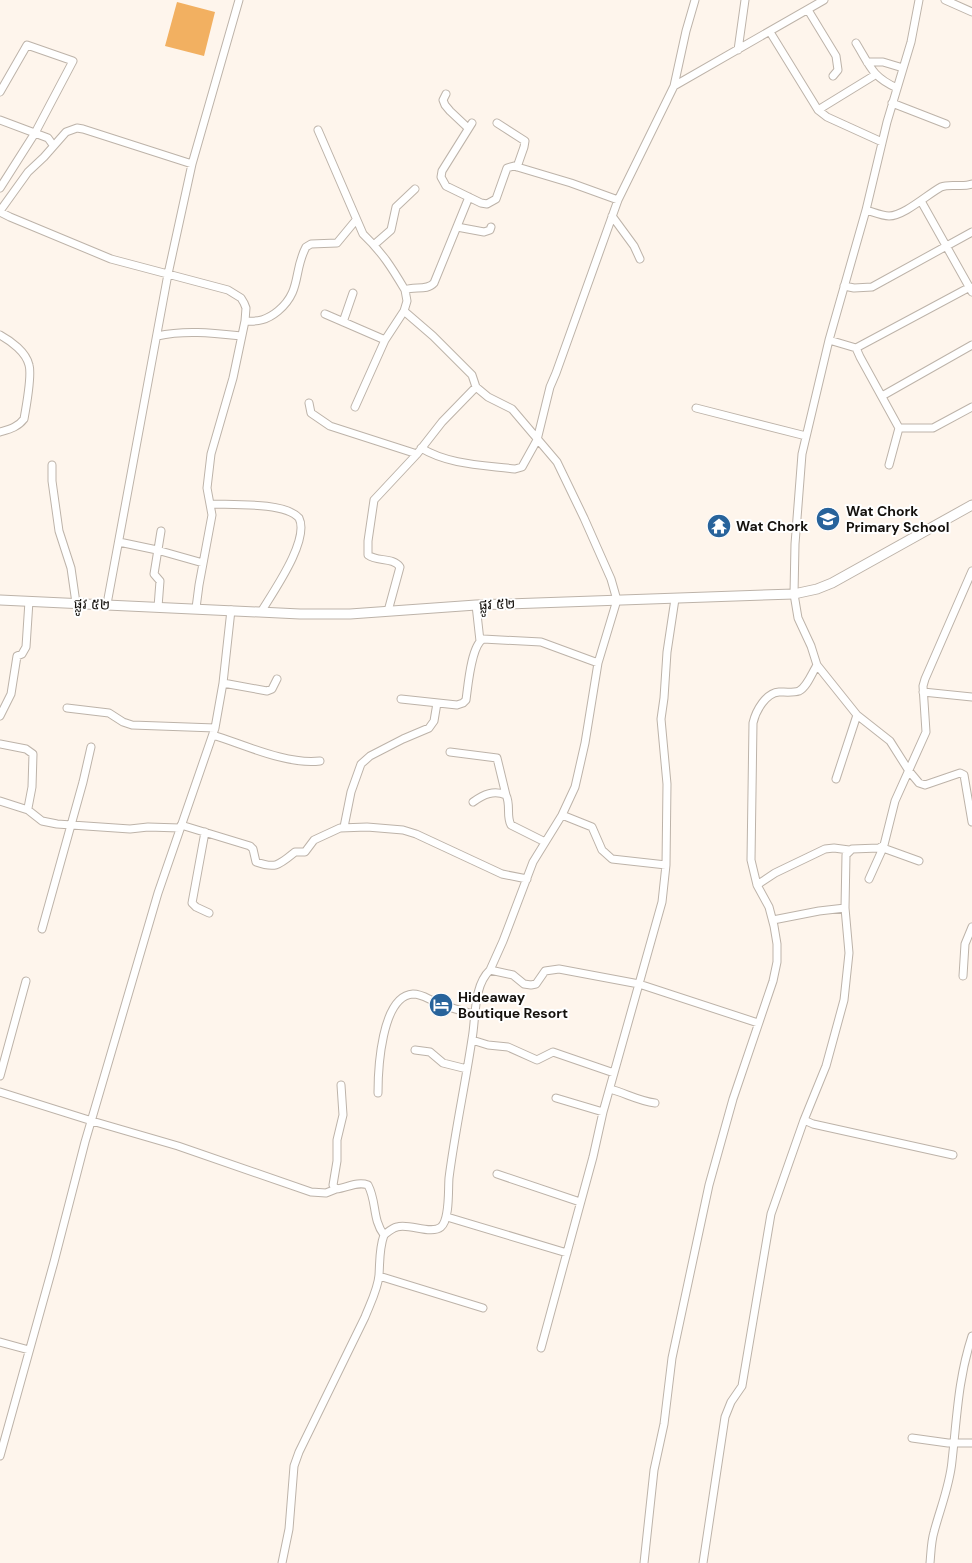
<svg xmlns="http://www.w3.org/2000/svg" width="972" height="1563" viewBox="0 0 972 1563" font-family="'DM Sans','Noto Sans Khmer',sans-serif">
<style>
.water{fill:#f2b061}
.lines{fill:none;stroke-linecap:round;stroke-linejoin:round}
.minor-casing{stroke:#bdb3a9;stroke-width:9}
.tertiary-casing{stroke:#bdb3a9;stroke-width:11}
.minor{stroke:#fff;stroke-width:7}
.tertiary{stroke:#fff;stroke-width:9}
.labels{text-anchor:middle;stroke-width:4;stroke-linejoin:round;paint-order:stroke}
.poi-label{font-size:14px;font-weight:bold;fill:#14110d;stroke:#fff;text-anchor:start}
.street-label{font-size:14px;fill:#14110d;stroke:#fff}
</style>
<rect width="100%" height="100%" fill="#fef5ec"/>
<path class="water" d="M177 2 215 12 204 56 165 46Z"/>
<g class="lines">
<g class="minor-casing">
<path id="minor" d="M919 0 911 42 887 122 866 210 829 340 802 454 795 544 794 594 798 618 811 646 817 665 857 715 890 741 909 771 919 783 925 785 960 773 964 775 972 822
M945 0 972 12
M808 10 836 56 838 70 833 76
M770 32 818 110 827 117 882 142
M856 43C870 66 872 77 897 88
M738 50 745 0
M867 62H883L903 68
M674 86 686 31 695 0
M0 92 27 45 73 61 35 133 0 188
M446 94 443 100 445 105 450 111 468 128
M892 103 946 124
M818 110 875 75
M0 120 48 138 53 145
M472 123 442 171 441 177 446 186 481 203 487 204 496 199 507 168 514 166 571 183 618 200
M497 123 525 141 524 147 517 167
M318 130 363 234C382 252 392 268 405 290
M921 201 972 292
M866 210C873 212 882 216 889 216 904 216 928 194 941 187 951 183 962 188 972 184
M0 211 28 172 44 157 66 132 77 128 83 129 192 164
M0 212 10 217 111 259 228 290 241 298 244 303 246 308 245 321 233 378 211 454 207 488 212 515 199 585 196 608
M612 216 634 246 640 259
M457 227 484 232 490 230 491 227
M375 244 391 230 396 207 415 189
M844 286 854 288 872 287 972 232
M325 314 385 340
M245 321C258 322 267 320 278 311 302 291 293 271 306 247L311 244 337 243 356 220
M343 322 353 293
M0 335C11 341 26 352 29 365 32 375 26 408 24 419 18 427 10 429 0 432
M157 336C185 330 212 333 241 336
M829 340 856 348 970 287
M856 348 860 357 899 428 889 465
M882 396 972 345
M309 403 311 413 330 426 417 454
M355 407 385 340 404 311
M696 408 806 436
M899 428H933L972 407
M421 448C449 465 484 465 515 469L522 467 537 440 550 387 556 373 618 200 674 86 824 0
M52 465V481L59 531 71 568 76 603
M211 504C231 505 285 502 299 518 310 540 273 592 261 612
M119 542 157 550 203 563
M107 604 168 274 192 164 239 0
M476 605 480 641
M158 607 160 581 154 574 161 531
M388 611 400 567C393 557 377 562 368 555V541L374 500 417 454 442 422 476 387
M223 683 267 691 272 689 277 679
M923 692 972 697
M401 699 457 705 463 703 466 700C468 686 471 646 483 639L541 642 598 663
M67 708 109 713 123 722 132 725 215 728
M0 716 11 694 17 656 22 654 26 647 29 601
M213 735C245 745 287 765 320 761
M0 744 26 749 33 754 32 787 28 808V810L42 821 57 824 130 829 148 827 180 828
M450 752 497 758 506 795
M836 779 857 715
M0 801 28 810
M473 802C484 794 494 790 506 795 511 805 506 816 511 825L545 842
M562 815 592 827 602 850 612 859 666 865
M181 825 250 846 253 849 256 862C276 869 279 865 295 852H305L314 840 340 828 367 827 403 830 416 834 502 874 527 879
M344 827 351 792 361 764 370 756 403 739 429 728 434 721 437 703
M205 832 192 903 196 907 209 913
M869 879 883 848 919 861
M757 885 775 873 825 849 834 848 849 850
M773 920 819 911 845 908
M42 929 83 782 91 747
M490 970 513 975 524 984 531 985 536 984 545 971 559 969 639 984 758 1023
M963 976 965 944 972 927
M472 1040 488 1045 508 1047 537 1060 553 1052 614 1073
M415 1050 430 1052 443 1063 467 1069
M0 1076 26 981
M341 1085 343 1115 337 1140V1161L333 1185 336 1189C347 1188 357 1181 368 1185 377 1202 372 1219 384 1235
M610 1089C625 1093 639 1101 655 1103
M0 1092 92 1121 178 1146 311 1192 326 1193 336 1189
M378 1093C378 1071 381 996 413 994 423 994 429 1000 438 1003 450 1008 463 1011 475 1015
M556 1098 603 1112
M953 1155 813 1124 804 1120 826 1066 844 1000 849 953 845 908 846 855 852 849 879 848 884 845 895 801 926 732 923 686 925 679 972 571
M497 1174 580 1202
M447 1217 567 1253
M379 1276 483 1308
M0 1342 29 1350
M541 1348 593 1157 603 1112 662 902 666 865 667 784 661 719 664 698 667 652 675 599
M912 1438 948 1443H972
M0 1456 54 1262 85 1142 158 893 215 728 223 683 231 610
M282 1563 289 1529 294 1466 299 1452 365 1317C370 1304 378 1289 379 1275 380 1261 379 1249 384 1235 388 1232 392 1228 397 1227 409 1223 431 1235 441 1227 450 1219 448 1190 449 1178 455 1131 465 1086 472 1039 476 1018 473 986 490 970L503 941 533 862 562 815 575 787 585 743 598 663 617 600 611 579 584 518 557 462 512 409 488 397 476 387 472 375 433 336 404 311 407 301 405 290C414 286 427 291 434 283L469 197
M644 1563 654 1470 664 1424 672 1358 709 1185 733 1099 773 981 777 962V944L774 926 769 907 757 885 751 860 753 723C756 710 766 693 779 692 785 692 793 693 799 691 807 687 812 673 817 665
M703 1563 725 1417 731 1402 742 1386 771 1214 804 1120
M930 1563C931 1553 931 1542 934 1532 940 1509 950 1485 952 1461 957 1417 958 1379 972 1336"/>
</g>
<g class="tertiary-casing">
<path id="tertiary" d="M0 600 300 614H350L476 605 794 594 817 589 832 583 972 505"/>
</g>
<use href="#minor" class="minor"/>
<use href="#tertiary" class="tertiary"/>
</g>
<defs>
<g id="school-disc" transform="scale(1.25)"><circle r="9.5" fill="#28639b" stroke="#fff"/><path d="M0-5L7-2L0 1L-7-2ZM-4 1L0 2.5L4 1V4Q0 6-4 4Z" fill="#fff"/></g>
<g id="temple-disc" transform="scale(1.25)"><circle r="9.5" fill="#28639b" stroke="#fff"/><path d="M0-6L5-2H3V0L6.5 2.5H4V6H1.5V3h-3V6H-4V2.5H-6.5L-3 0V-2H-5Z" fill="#fff"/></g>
<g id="hotel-disc" transform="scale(1.25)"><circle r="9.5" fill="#28639b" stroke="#fff"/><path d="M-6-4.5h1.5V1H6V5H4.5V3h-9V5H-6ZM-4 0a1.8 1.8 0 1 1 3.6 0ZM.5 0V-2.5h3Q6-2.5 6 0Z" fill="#fff"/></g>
</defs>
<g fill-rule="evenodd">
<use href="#school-disc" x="828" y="519"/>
<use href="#temple-disc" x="719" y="526"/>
<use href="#hotel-disc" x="441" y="1005"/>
</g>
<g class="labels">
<g class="poi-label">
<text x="846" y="516">Wat Chork<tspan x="846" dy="16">Primary School</tspan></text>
<text x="736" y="531">Wat Chork</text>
<text x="458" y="1002">Hideaway<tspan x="458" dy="16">Boutique Resort</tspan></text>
</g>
<g class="street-label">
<text transform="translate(92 604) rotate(2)" y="5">ផ្លូវ ៥២</text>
<text transform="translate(497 604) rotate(-2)" y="5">ផ្លូវ ៥២</text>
</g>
</g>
</svg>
